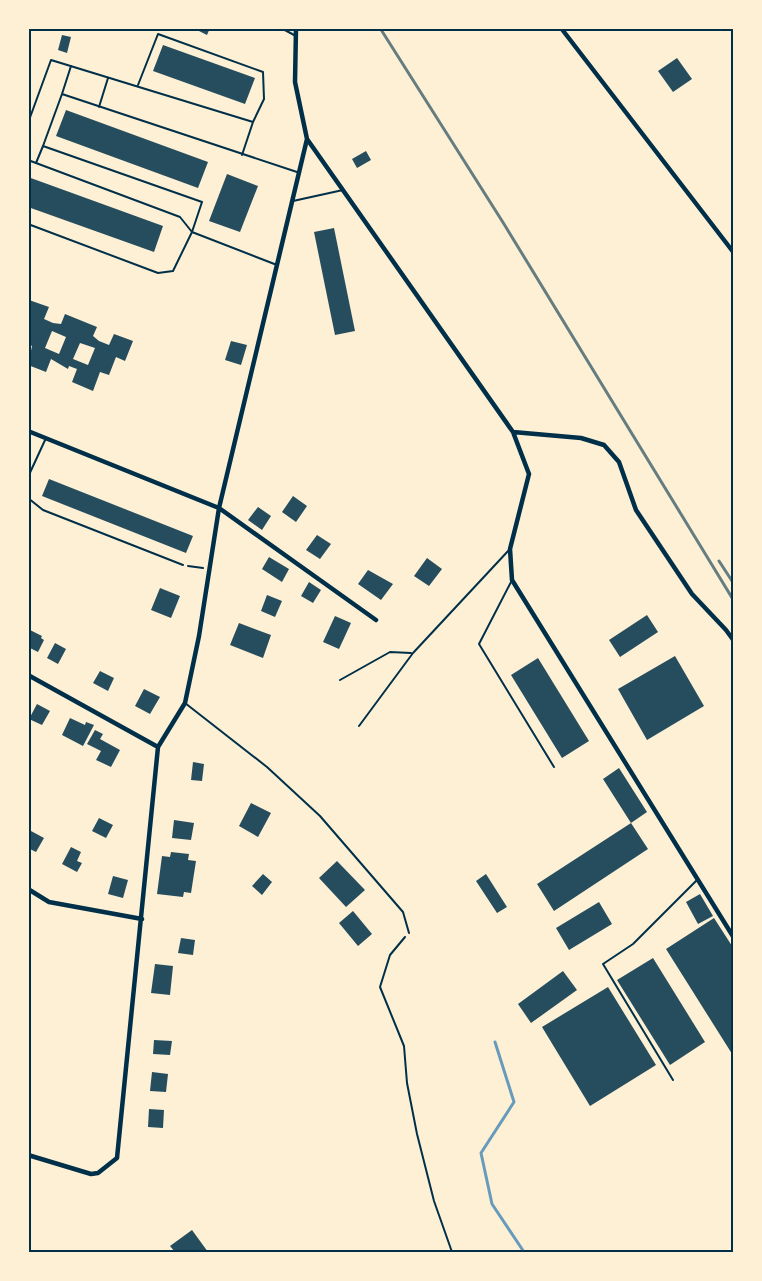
<svg xmlns="http://www.w3.org/2000/svg" width="762" height="1281" viewBox="0 0 762 1281" font-family="Roboto,sans-serif">
<style>
.lines{fill:none;stroke-linecap:round;stroke-linejoin:round}
.stream{stroke:#669bbc;stroke-width:3}
.building{fill:#264d5e;fill-rule:evenodd}
.path{stroke:#003049;stroke-width:2}
.service{stroke:#003049;stroke-width:2}
.minor{stroke:#003049;stroke-width:4.5}
.rail{stroke:#657d81;stroke-width:3}
.neatline{fill:none;stroke:#003049;stroke-width:2}
</style>
<rect width="100%" height="100%" fill="#fdf0d5"/>
<g class="lines">
<path class="stream" d="M495 1042 514 1102 481 1153 492 1204 524 1252"/>
</g>
<path class="building" d="M193 28H210L207 35Z
M62 35 71 37 67 53 58 50Z
M163 45 255 78 245 104 153 71Z
M677 58 692 79 673 92 658 71Z
M66 110 208 162 198 188 56 136Z
M366 151 371 160 357 168 352 159Z
M227 174 258 186 240 232 209 221Z
M28 177 163 226 154 252 28 207Z
M334 228 355 331 335 335 314 232Z
M29 300 49 307 44 319 53 323 61 324 65 314 97 327 93 336 99 341 109 345 114 334 133 341 125 361 116 357 109 375 100 372 93 391 72 382 77 369 69 366 68 369 51 359 46 372 28 365 32 346 28 344ZM52 331 66 337 59 354 45 348ZM80 343 95 348 88 365 73 359Z
M231 341 247 345 241 365 225 360Z
M49 479 193 536 186 553 42 496Z
M293 496 307 506 296 522 282 512Z
M258 507 271 516 262 530 248 520Z
M317 535 331 544 320 559 306 550Z
M269 557 289 569 282 582 262 569Z
M427 558 442 569 429 586 414 576Z
M368 570 393 584 381 600 358 584Z
M309 582 321 590 313 603 301 596Z
M160 588 180 596 171 618 151 610Z
M267 595 282 601 275 617 261 611Z
M647 615 658 632 620 657 609 640Z
M335 616 351 623 339 649 323 642Z
M239 623 271 635 263 658 230 645Z
M28 629 42 636 41 638 44 640 38 652 28 647Z
M55 643 66 649 58 664 47 658Z
M675 656 704 706 647 740 618 689Z
M538 658 589 741 562 758 511 675Z
M100 671 114 678 108 691 93 683Z
M144 689 160 697 150 714 135 706Z
M37 704 50 711 42 725 29 719Z
M70 718 85 725 86 722 94 725 83 746 62 735Z
M95 730 103 734 100 739 120 750 111 767 96 760 101 751 87 744Z
M193 762 204 764 202 781 191 780Z
M619 768 647 812 631 823 603 779Z
M251 803 271 813 258 837 239 826Z
M99 818 113 825 106 838 92 831Z
M174 820 194 823 191 840 172 838Z
M631 823 648 849 554 911 537 884Z
M31 831 44 838 36 852 28 848Z
M71 847 81 852 77 861 82 863 77 872 62 864Z
M171 852 189 854 188 860 196 861 191 893 184 892 183 897 157 894 162 856 170 857Z
M337 861 365 890 346 907 319 878Z
M263 874 272 882 262 895 252 886Z
M486 874 507 907 497 913 476 881Z
M113 876 128 880 123 898 108 894Z
M700 894 713 916 698 924 686 902Z
M599 902 612 924 569 950 556 928Z
M353 911 372 934 358 946 339 923Z
M714 918 734 949V1057L666 949Z
M181 938 195 940 193 955 178 953Z
M653 958 705 1042 670 1065 617 980Z
M155 964 173 966 170 995 151 993Z
M563 971 577 990 531 1023 518 1004Z
M608 987 656 1065 590 1106 542 1027Z
M154 1040 172 1041 170 1055 153 1054Z
M152 1072 168 1074 166 1092 150 1091Z
M149 1109 164 1110 163 1128 148 1127Z
M192 1230 208 1252H175L170 1246Z"/>
<g class="lines">
<path class="path" d="M188 566 203 568
M405 937 390 955 380 987 404 1046 407 1083 417 1134 434 1201 452 1252"/>
<path class="service" d="M281 28 296 36
M138 85 158 34 263 72 264 99 253 122
M62 94 71 66
M99 107 108 78
M28 123 51 60 253 122 242 155
M28 160 180 217 192 232 173 271 158 273 28 224
M36 163 43 146
M293 201 343 190
M277 265 192 232 202 202 43 146 62 94 300 173
M28 477 46 438
M28 498 43 510 183 565
M511 582 479 644 554 767
M340 680 390 652 411 653
M185 703 267 767 320 816 403 912 409 933
M359 726 413 653 509 550
M673 1080 603 964 633 944 698 879"/>
<path class="minor" d="M561 28 734 253
M307 139 513 432 529 474 510 549 512 580 734 938
M28 431 219 508 376 620
M513 432 581 438 604 445 619 462 636 510 692 594 726 630 734 641
M28 675 158 747
M28 889 49 902 142 919
M28 1155 91 1174 98 1173 117 1158 158 747 185 703 199 636 219 508 307 139 295 82 296 28"/>
<path class="rail" d="M380 28 504 224 734 601
M719 561 734 584"/>
</g>
<rect width="762" height="1281" fill="none" stroke="#fdf0d5" stroke-width="60"/>
<rect x="30" y="30" width="702" height="1221" class="neatline"/>
</svg>
